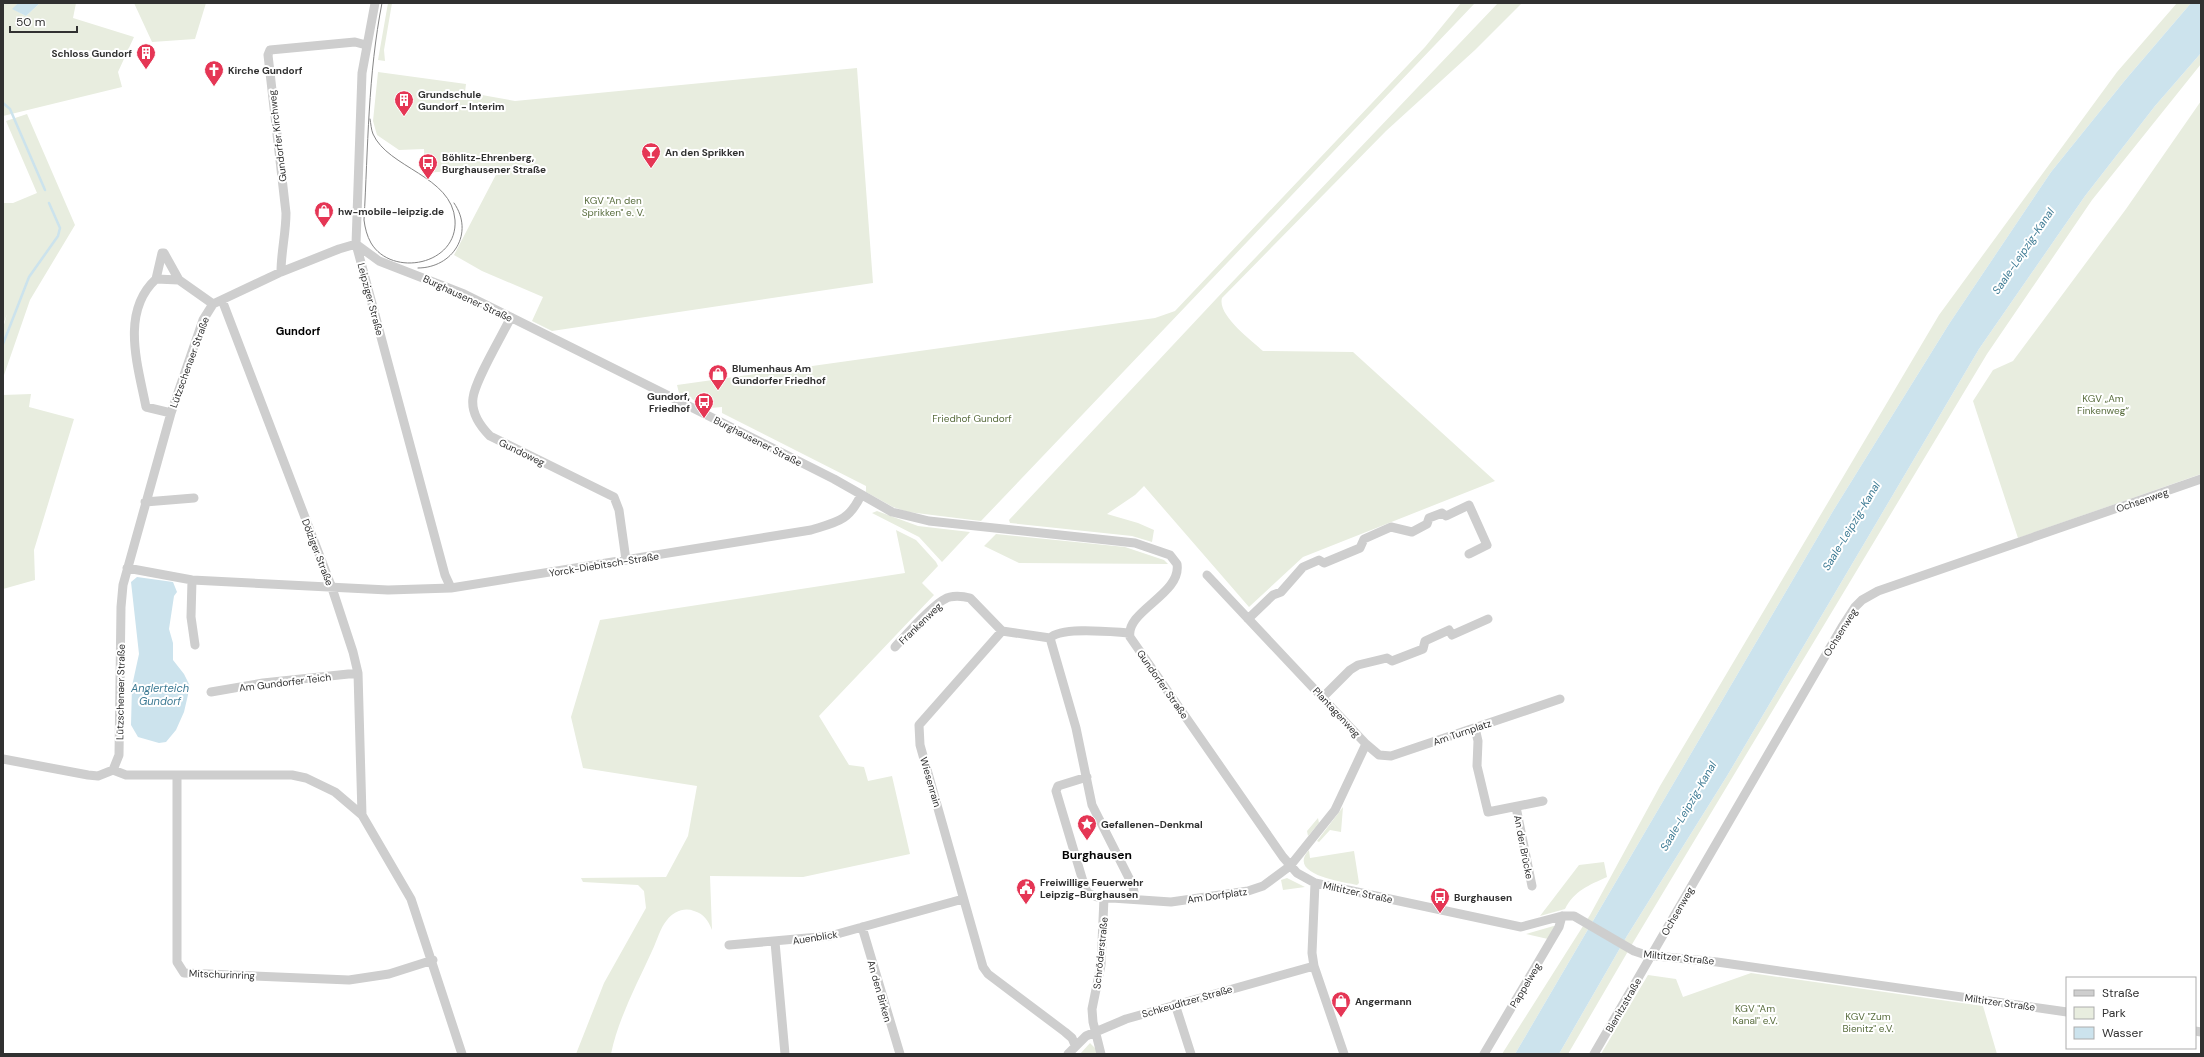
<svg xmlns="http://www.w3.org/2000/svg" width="2204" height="1057" viewBox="0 0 2204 1057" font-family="'DM Sans',sans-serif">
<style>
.green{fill:#e8eddf}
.water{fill:#cce3ed}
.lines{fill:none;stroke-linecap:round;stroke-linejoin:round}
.stream{stroke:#cce3ed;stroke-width:2.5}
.minor{stroke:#cecece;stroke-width:9}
.tram{stroke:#868686;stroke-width:1}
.labels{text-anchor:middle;stroke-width:4;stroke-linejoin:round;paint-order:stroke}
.poi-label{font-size:10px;font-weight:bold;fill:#313131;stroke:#fff;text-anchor:start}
.street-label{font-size:10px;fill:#313131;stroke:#fff}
.park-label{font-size:10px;fill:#596d3e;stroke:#fff}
.water-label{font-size:11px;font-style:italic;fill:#3e7b94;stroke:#fff}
.neighbourhood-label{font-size:11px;font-weight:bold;fill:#000;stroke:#fff}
.quarter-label{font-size:12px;font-weight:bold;fill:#000;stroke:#fff}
</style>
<rect width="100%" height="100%" fill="#fff"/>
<path class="green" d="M3 3H18L13 9 26 16 40 3H76L73 18 134 37 118 72 122 87 3 116Z
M134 3H206L195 39 152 42Z
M388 3H392L384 50 385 61 378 60Z
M1461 3H1475L981 521 908 512 893 507 866 492V486L722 413V407L711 408 679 393 677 385 1141 320 1155 318 1175 311 1425 47Z
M1498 3H1522L1475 50 1386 131 1222 298C1217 315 1251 340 1263 351L1353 352 1495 481 1303 557 1249 607 1144 486 1135 495 1107 514 1138 523 1154 530 1152 542 1132 536 1010 523 1009 520 1217 298Z
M2177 3H2191L2126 79 2051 172 1949 324 1833 511 1515 1054H1502L1590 915 1660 786 1939 315 2117 72Z
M2201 53V64L2092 200 1987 354 1634 941 1568 1054H1559L1627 936 1727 776 1979 349 2085 196 2155 106Z
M857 68 873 283 552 331 532 321 543 297 482 271 454 255 500 167 425 173 424 149 399 150 377 135 373 121 378 72 466 84 465 92 515 101Z
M2201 101V474L2018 538 1973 401 1993 370 2013 361 2126 209Z
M27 114 75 225 30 300 3 378V328L7 314 3 325V203H13L37 193 6 121Z
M31 394 29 407 74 419 34 550 35 580 3 589V395Z
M877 511 918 526 970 532 942 562 919 537 872 513Z
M896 530 916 540 936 562 938 566 922 583 934 595 819 716 849 765 864 767 868 781 892 776 910 854 803 877 710 876 712 930C708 920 704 914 694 911 684 907 673 912 667 920 660 928 657 941 652 951 637 984 618 1019 611 1054H576L604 983 646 908 644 891 638 885 583 882 581 878 666 877 688 836 697 786 583 768 571 717 600 620 905 573Z
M996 534 1125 547 1164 560 1168 564 1019 563 984 546Z
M1343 807 1341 832 1330 830 1319 842 1317 841Z
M1318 818 1319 823 1308 836 1307 831Z
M1309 850 1310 858 1354 851 1359 883 1357 885C1344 882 1286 875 1309 850Z
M1604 862 1607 877C1589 885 1574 891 1565 909L1540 916 1579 865Z
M1287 878 1305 887 1283 890 1281 880Z
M1557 925 1548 939 1526 934Z
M1751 973 1983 1006 1997 1054H1601L1648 975 1676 979 1683 997Z
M1090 1043 1096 1049 1097 1054H1080Z"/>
<path class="water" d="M18 3H40L26 16 12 9Z
M2191 3H2201V53L2155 106 2085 196 1979 349 1727 776 1627 936 1559 1054H1515L1833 511 1949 324 2051 172 2126 79Z
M137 577 173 582 177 592 174 596 169 629 173 643V660L184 674 190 686 184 712 176 730 166 742 159 743 138 737 131 725 132 686 139 654 131 582Z"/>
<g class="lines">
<path class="stream" d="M3 103 10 109 45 190
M3 344 29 277 58 236 60 228 49 203"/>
<path class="minor" d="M375 3 362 73 356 244 445 575 451 588
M356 244 379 261 464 294 669 396 834 479 892 512 929 521 1135 543 1170 555 1177 564C1182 594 1125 611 1130 637L1283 857 1297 873 1315 883 1521 927 1562 916H1574L1634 951 1646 955 1717 962 2067 1012
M281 272C281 252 286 233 286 213L268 55 270 50 355 42 366 45
M156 279C120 312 138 366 146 407L171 413
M179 280 156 279 162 253H164L179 280 213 304
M222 300 332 588 353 652 358 673 362 815
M511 317C502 336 475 380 473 398 471 413 481 427 490 436L614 497 619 510 626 560
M145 502 194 498
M127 568 192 580 388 590 451 588 811 530C837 522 849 521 861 495
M192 580 191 617 195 645
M1248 619 1273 595 1281 592 1303 567 1319 560 1324 563 1360 548 1364 539 1391 527 1412 532 1427 524 1429 518 1442 513 1446 516 1469 505 1487 545 1469 554
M1050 638 1076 728 1092 805 1133 886 1135 899
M895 647C907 634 931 606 945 599 951 595 963 596 970 598L1002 631
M211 692 263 683 358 673
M1323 697 1350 670 1358 665 1387 658 1392 661 1423 649 1425 641 1449 630 1452 635 1488 619
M1475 728 1478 741 1477 766 1488 812 1543 801
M1366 744 1379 755 1391 756 1560 699
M3 759 88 775 98 776 113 770 119 755 121 607 123 585 171 413 203 320 213 304 281 272 339 249 356 244
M113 770 126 775H292L306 778 335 792 362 815 411 899 462 1054
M177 775V962L184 973 349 980 389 974 433 960
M1087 777 1058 786 1056 791 1085 888 1088 893 1097 897 1171 902 1248 891 1263 886 1290 866 1335 810 1366 744 1207 575
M1516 807 1532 886
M1315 883 1312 953 1314 966 1344 1054
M862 927 900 1054
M775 942 785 1054
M729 945 830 936 963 899
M1175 1004 1191 1054
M2195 1031 2201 1032
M1075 1045 1072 1038 1065 1032 988 974 983 967 920 745 919 725 1002 631 1050 638C1062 626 1112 632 1129 633
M1068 1054 1086 1036 1126 1019 1314 966
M1101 1054 1093 1022 1092 1009 1101 965 1104 898
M1484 1054 1559 927 1562 916
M1594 1054 1842 627 1855 607 1862 600 1878 591 2201 479"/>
<path class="tram" d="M370 119C371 124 371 129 373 134 388 168 452 176 455 220 458 265 392 278 371 243 367 236 365 228 364 220 368 148 368 74 382 3
M418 268C453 268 475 233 454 203"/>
</g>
<defs>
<g id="building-pin" transform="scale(1)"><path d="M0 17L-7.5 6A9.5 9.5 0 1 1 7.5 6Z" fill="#e53655" stroke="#fff"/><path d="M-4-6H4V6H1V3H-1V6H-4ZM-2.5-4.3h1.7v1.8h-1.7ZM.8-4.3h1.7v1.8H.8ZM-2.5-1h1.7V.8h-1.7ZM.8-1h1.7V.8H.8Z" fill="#fff"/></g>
<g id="church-pin" transform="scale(1)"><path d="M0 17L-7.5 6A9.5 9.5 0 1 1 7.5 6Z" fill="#e53655" stroke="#fff"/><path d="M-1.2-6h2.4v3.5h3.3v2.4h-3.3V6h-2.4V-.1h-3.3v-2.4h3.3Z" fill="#fff"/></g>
<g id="bar-pin" transform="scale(1)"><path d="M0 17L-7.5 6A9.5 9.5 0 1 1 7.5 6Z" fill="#e53655" stroke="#fff"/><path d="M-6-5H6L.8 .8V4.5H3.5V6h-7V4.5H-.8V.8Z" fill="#fff"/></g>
<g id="bus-pin" transform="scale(1)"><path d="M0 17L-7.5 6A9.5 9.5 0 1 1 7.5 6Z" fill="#e53655" stroke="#fff"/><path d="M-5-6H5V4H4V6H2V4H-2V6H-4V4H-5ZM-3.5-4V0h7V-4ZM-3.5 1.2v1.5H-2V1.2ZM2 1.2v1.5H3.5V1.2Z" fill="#fff"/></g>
<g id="shop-pin" transform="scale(1)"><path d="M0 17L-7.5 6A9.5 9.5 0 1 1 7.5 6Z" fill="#e53655" stroke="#fff"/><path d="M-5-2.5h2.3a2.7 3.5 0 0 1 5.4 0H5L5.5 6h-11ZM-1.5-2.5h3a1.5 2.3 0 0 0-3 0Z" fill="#fff"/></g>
<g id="sight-pin" transform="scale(1)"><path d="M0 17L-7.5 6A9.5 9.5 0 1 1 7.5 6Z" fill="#e53655" stroke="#fff"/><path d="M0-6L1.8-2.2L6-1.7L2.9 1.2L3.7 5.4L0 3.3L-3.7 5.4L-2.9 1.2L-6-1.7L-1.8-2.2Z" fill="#fff"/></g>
<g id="civic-pin" transform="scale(1)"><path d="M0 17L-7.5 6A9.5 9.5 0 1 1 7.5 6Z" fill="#e53655" stroke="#fff"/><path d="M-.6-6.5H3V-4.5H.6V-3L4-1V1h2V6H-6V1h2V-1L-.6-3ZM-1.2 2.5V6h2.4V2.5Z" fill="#fff"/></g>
</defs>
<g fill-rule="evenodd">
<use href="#building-pin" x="146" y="53"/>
<use href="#church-pin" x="214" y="70"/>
<use href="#building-pin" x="404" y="100"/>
<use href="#bar-pin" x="651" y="152"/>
<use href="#bus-pin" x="428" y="163"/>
<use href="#shop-pin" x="324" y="211"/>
<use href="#shop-pin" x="718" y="374"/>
<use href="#bus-pin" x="704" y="402"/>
<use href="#sight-pin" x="1087" y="824"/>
<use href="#civic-pin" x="1026" y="888"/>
<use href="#bus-pin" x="1440" y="897"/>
<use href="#shop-pin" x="1341" y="1001"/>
</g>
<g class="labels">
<g class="poi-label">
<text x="132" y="57" text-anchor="end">Schloss Gundorf</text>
<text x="228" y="74">Kirche Gundorf</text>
<text x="418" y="98">Grundschule<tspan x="418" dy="12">Gundorf - Interim</tspan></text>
<text x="665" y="156">An den Sprikken</text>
<text x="442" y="161">Böhlitz-Ehrenberg,<tspan x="442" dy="12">Burghausener Straße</tspan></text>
<text x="338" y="215">hw-mobile-leipzig.de</text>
<text x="732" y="372">Blumenhaus Am<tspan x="732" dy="12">Gundorfer Friedhof</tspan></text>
<text x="690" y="400" text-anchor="end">Gundorf,<tspan x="690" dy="12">Friedhof</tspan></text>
<text x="1101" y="828">Gefallenen-Denkmal</text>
<text x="1040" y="886">Freiwillige Feuerwehr<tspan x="1040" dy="12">Leipzig-Burghausen</tspan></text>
<text x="1454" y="901">Burghausen</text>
<text x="1355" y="1005">Angermann</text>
</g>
<g class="street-label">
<text transform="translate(277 136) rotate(-97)" y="4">Gundorfer Kirchweg</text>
<text transform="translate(468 298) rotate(25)" y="4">Burghausener Straße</text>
<text transform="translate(371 299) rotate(75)" y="4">Leipziger Straße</text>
<text transform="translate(189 362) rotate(-70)" y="4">Lützschenaer Straße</text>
<text transform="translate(758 441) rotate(27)" y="4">Burghausener Straße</text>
<text transform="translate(522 452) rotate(26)" y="4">Gundoweg</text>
<text transform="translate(2142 500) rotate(-19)" y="4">Ochsenweg</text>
<text transform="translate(318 552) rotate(69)" y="4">Dölziger Straße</text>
<text transform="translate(604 564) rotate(-9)" y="4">Yorck-Diebitsch-Straße</text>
<text transform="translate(920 623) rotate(-44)" y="4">Frankenweg</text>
<text transform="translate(1840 632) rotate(-58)" y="4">Ochsenweg</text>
<text transform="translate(285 682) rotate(-7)" y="4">Am Gundorfer Teich</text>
<text transform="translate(1163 684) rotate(55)" y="4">Gundorfer Straße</text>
<text transform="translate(120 692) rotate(-89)" y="4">Lützschenaer Straße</text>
<text transform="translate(1337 712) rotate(47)" y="4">Plantagenweg</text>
<text transform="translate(1462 732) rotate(-19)" y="4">Am Turnplatz</text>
<text transform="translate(931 782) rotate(74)" y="4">Wiesenrain</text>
<text transform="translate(1524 847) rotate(79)" y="4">An der Brücke</text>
<text transform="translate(1358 892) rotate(12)" y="4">Miltitzer Straße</text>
<text transform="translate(1217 895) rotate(-8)" y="4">Am Dorfplatz</text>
<text transform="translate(1677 911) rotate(-60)" y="4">Ochsenweg</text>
<text transform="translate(815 937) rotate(-9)" y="4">Auenblick</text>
<text transform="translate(1100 953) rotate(-84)" y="4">Schröderstraße</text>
<text transform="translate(1679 957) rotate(6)" y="4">Miltitzer Straße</text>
<text transform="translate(222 974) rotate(2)" y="4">Mitschurinring</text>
<text transform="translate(1525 985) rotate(-59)" y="4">Pappelweg</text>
<text transform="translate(880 991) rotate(74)" y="4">An den Birken</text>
<text transform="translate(1187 1001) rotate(-16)" y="4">Schkeuditzer Straße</text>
<text transform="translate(2000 1002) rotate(8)" y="4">Miltitzer Straße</text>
<text transform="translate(1623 1005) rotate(-60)" y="4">Bienitzstraße</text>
</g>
<g class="park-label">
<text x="613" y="204">KGV "An den<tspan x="613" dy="12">Sprikken" e. V.</tspan></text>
<text x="2103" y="402">KGV „Am<tspan x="2103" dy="12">Finkenweg“</tspan></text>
<text x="972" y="422">Friedhof Gundorf</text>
<text x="1755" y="1012">KGV "Am<tspan x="1755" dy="12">Kanal" e.V.</tspan></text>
<text x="1868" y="1020">KGV "Zum<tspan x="1868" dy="12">Bienitz" e.V.</tspan></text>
</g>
<g class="water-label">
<text transform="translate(2023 251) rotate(-56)" y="4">Saale-Leipzig-Kanal</text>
<text transform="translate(1851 526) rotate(-59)" y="4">Saale-Leipzig-Kanal</text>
<text x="160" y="692">Anglerteich<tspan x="160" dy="13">Gundorf</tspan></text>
<text transform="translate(1688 806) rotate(-60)" y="4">Saale-Leipzig-Kanal</text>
</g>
<g class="neighbourhood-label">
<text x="298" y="335">Gundorf</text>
</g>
<g class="quarter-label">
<text x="1097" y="859">Burghausen</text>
</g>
</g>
<rect width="2204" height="1057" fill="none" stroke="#313131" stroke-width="8"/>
<rect x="2066" y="977" width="130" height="72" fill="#ffffff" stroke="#adadad"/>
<rect x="2074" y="990" width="20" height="6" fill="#cecece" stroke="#adadad"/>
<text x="2102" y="997" font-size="12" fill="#313131">Straße</text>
<rect x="2074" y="1007" width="20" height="12" fill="#e8eddf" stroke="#adadad"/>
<text x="2102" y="1017" font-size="12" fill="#313131">Park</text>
<rect x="2074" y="1027" width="20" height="12" fill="#cce3ed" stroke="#adadad"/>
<text x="2102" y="1037" font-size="12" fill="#313131">Wasser</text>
<path d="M10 26v6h67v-6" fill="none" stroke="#313131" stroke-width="2"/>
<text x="16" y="26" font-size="12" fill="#313131" stroke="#ffffff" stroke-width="3" paint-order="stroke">50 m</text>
</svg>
